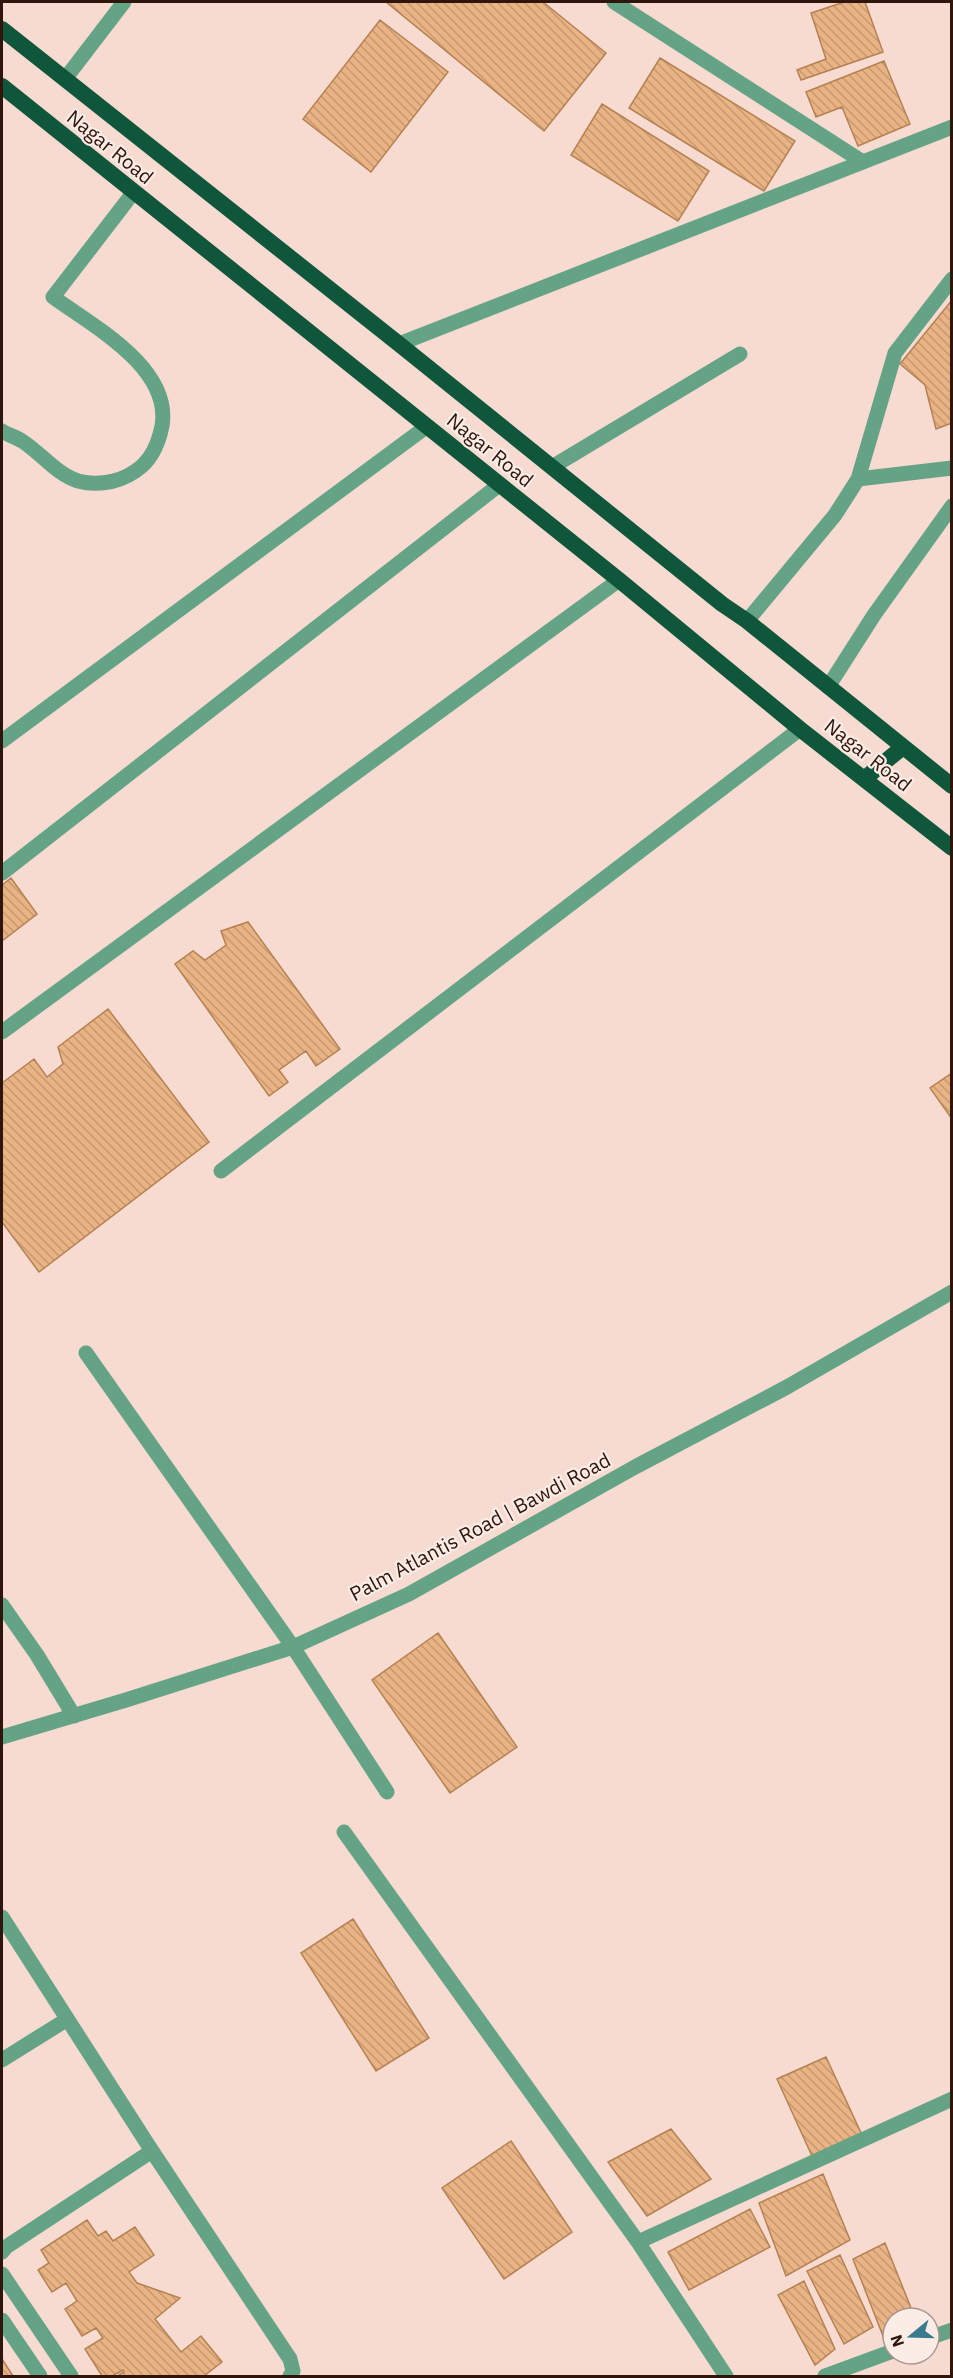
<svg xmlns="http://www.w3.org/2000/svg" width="953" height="2378" viewBox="0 0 953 2378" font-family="'IBM Plex Sans',sans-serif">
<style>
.building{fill:url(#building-back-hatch);stroke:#b48153;stroke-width:1.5}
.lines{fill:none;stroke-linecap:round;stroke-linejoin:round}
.service{stroke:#64a385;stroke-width:15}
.minor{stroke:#64a385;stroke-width:15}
.trunk{stroke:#10563b;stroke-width:16}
.labels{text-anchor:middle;stroke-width:4.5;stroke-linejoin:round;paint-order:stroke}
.street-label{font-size:20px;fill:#2f160c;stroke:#fbece6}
</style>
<defs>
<pattern id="building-back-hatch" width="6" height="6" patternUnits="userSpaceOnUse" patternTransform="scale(1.5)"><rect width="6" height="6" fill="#e9b384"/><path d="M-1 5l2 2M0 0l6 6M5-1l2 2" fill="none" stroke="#c89971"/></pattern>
</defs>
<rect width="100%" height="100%" fill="#f8dbd0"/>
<path class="building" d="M386 2H543L606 53 544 131Z
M844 2H865L883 52 801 80 797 70 826 59 811 13Z
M380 20 448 72 371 172 303 119Z
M660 58 795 141 764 191 629 108Z
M884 61 910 124 858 146 842 107 816 117 806 92Z
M602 104 709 171 678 221 571 155Z
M952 300V423L936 429 925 385 900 364Z
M11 878 37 914 2 941V885Z
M248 922 340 1049 316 1066 306 1051 279 1070 288 1082 269 1096 175 964 193 951 205 960 226 945 221 931Z
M108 1009 209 1142 39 1272 2 1222V1083L34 1059 47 1077 63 1064 58 1047Z
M952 1073V1119L930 1088Z
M438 1633 517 1747 450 1793 372 1680Z
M353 1919 429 2038 376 2071 301 1953Z
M826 2057 861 2133 812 2156 777 2079Z
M671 2129 711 2179 647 2216 608 2162Z
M511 2141 572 2232 504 2279 442 2188Z
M823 2174 850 2240 786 2276 759 2203Z
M750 2209 770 2247 689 2290 668 2252Z
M87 2220 98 2236 106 2231 113 2241 135 2227 154 2255 129 2272 137 2283 180 2298 155 2319 181 2352 201 2336 222 2362 204 2376H117L124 2372 123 2370 112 2376H102L85 2349 103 2338 96 2328 82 2336 65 2309 77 2301 66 2283 52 2292 38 2270 49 2263 41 2250Z
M885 2243 915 2318H893V2332L883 2336 853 2259Z
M840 2255 873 2327 844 2344 807 2271Z
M804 2281 835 2349 815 2365 778 2295Z
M2 2359 13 2376H2Z"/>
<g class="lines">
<path class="service" d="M614 2 863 162
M65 79 124 2
M2 431C8 435 16 437 22 441 41 453 56 474 78 481 101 487 125 481 142 466 154 455 159 441 162 426 172 368 93 326 53 297L133 193
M552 467 740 354
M858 479 952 468
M747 621 835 515 858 479 895 353 952 279
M828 687 874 615 952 506
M2 741 426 427
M2 873 499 485
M2 1032 619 580
M86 1353 293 1647 387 1792"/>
<path class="minor" d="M399 344 952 127
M221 1171 800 729
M2 1605 37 1655 74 1716
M2 1737 126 1700 293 1647 409 1594 635 1467 787 1387 952 1292
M344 1832 638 2242 726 2376
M2 1917 152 2151 6 2247 2 2252
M2 2060 66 2020
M152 2151 290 2359 293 2371 290 2376
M638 2242 952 2099
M2 2274 71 2376
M2 2320 40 2376
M929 2338 952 2330
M825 2376 893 2351"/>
<path class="trunk" d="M2 29 399 344 722 604 747 621 952 786
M2 86 619 580 800 729 952 848
M864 779 903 747"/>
</g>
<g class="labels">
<g class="street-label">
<text transform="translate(110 147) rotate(39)" y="7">Nagar Road</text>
<text transform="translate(490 450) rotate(39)" y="7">Nagar Road</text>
<text transform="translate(868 755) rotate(38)" y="7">Nagar Road</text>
<text transform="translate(480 1527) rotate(-28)" y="7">Palm Atlantis Road | Bawdi Road</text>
</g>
</g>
<rect width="953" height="2378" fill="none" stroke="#2f160c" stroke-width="6"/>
<g transform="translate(911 2336) rotate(251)"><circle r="28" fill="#fbece6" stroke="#a9968f" stroke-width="1.5"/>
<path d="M0-4.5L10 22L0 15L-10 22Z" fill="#3b7a8e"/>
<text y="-9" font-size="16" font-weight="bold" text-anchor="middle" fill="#2f160c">N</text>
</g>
</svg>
